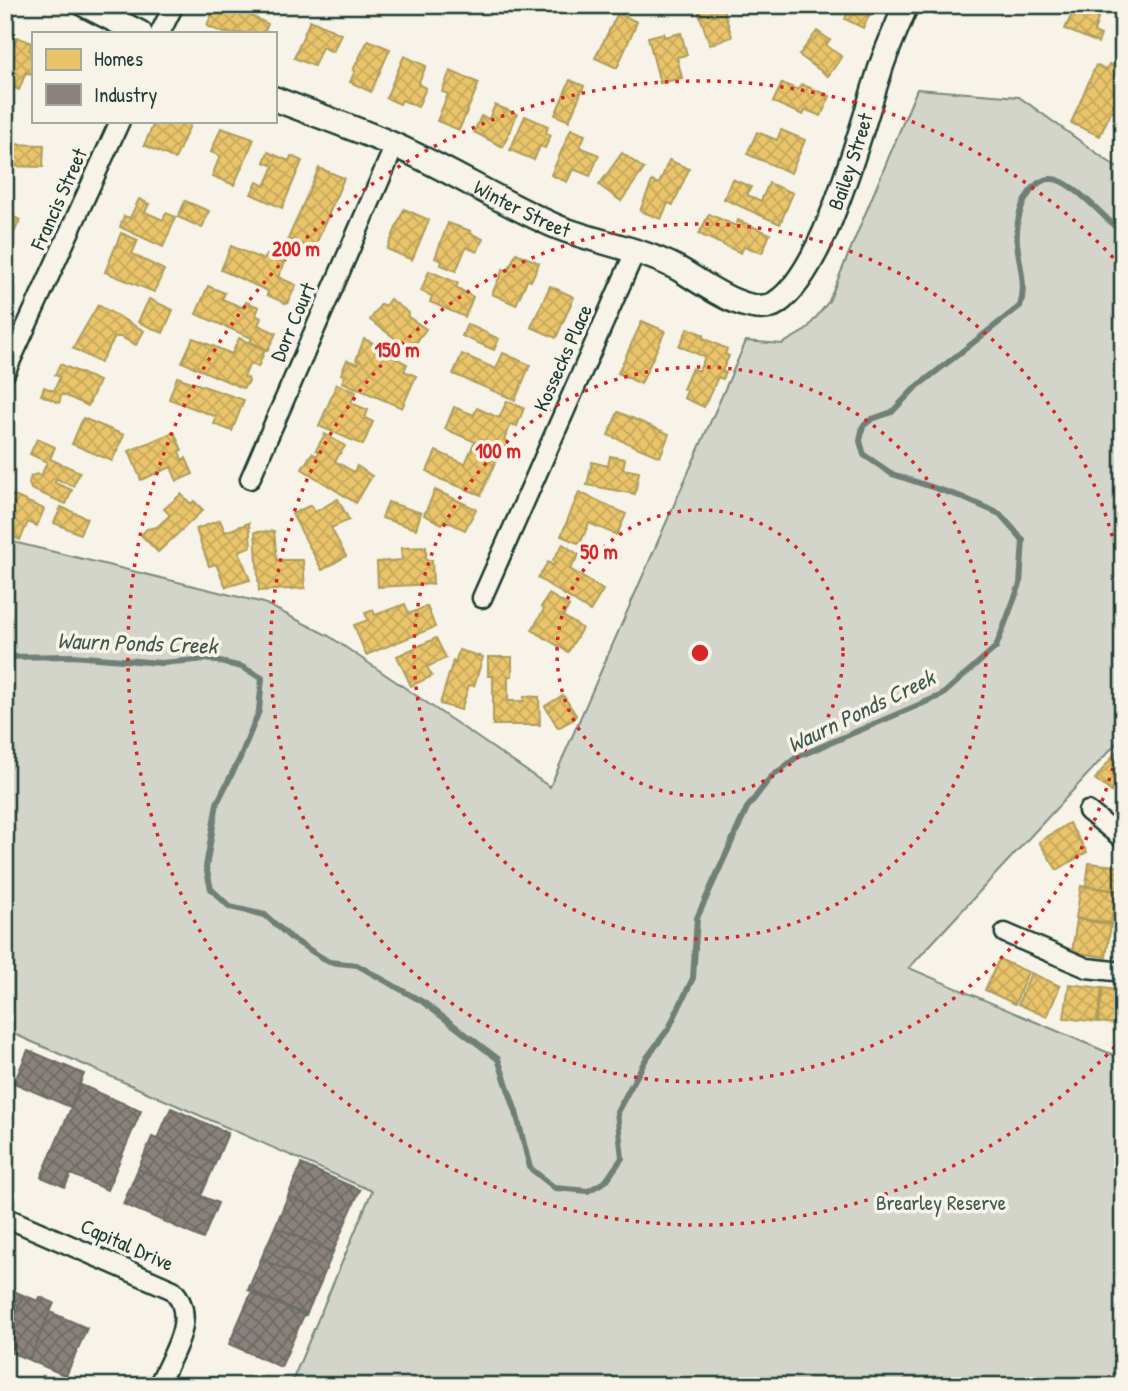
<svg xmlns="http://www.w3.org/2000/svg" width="1128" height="1391" viewBox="0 0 1128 1391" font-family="'Patrick Hand',sans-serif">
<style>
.park{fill:#d3d5ca;stroke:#79897f;stroke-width:2}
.homes{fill:url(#homes-cross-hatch);stroke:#ac9c5a;stroke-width:2}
.industry{fill:url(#industry-cross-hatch);stroke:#6a6d66;stroke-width:2}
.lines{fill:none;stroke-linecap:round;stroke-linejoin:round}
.stream{stroke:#6f8077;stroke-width:6}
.minor-casing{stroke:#1f3d34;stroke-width:23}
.tertiary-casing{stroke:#1f3d34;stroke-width:28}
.minor{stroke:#f7f3e8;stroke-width:18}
.tertiary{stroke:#f7f3e8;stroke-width:23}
.ring{fill:none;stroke:#d62828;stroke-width:3.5;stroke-dasharray:3.5 7}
.labels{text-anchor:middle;stroke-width:7;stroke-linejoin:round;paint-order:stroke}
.street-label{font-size:21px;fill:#1f3d34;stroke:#f7f3e8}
.park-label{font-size:21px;fill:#435b52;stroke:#f7f3e8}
.water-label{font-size:23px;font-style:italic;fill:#405950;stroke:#f7f3e8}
.centre{fill:#d62828;stroke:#f7f3e8;stroke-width:3.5}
.ring-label{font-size:21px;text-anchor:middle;font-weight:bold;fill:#d62828;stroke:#f7f3e8;stroke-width:7;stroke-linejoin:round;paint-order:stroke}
</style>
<defs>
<pattern id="homes-cross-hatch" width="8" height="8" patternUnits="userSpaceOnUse" patternTransform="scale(1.75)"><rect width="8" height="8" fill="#e9c46a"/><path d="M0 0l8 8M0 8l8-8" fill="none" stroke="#c7a95c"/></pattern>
<pattern id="industry-cross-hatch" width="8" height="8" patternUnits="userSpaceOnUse" patternTransform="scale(1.75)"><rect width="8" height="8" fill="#8a817c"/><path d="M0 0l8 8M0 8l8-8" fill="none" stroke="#706b66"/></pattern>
</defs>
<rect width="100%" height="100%" fill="#f7f3e8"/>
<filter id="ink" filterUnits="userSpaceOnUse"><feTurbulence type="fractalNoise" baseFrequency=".0143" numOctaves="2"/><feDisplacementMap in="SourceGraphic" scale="14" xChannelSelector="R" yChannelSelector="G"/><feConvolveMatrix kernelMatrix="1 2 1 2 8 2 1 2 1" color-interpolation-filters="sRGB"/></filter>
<g filter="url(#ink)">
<path class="park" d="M917 89 1019 97 1123 172V736L909 968 1123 1059V1386H290L372 1191 5 1030V540L264 603 329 636 550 787 746 341 782 344 806 330 829 301Z"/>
<path class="homes" d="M215 5H226L233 8 234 5H240L254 11 251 16 268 24 264 33H224L207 26Z
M559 5H576L574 11Z
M696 5H722L732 37 710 45Z
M874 5 863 28 845 19 847 14 829 6Z
M1076 5 1099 15 1094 32 1101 35 1098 43 1065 29Z
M618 13 637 22 617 68 595 58Z
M310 20 341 34 333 52 322 47 314 66 294 58Z
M817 31 830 40 826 45 842 57 828 76 799 55Z
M664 33V37L681 33 687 55 677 57 682 78 660 83 648 37Z
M17 37 32 43 29 50 33 52V76L26 72 19 90 5 84V65Z
M368 40 390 49 371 92 350 82 355 71 353 70Z
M404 56 426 66 418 84 426 88 418 107 402 100 400 104 386 98Z
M1109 64 1123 70V81L1116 97 1120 99 1121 104 1119 109 1114 112 1111 111 1100 136 1071 123 1096 65 1106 70Z
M450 71 479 83 459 130 437 121 448 94 442 92Z
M570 80 584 86 569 121 555 115Z
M782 83 798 90 801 84 830 96 821 116 806 110 803 115 773 102Z
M495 105 517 114 503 147 474 132 481 116 489 119Z
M525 116 548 126 546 133 551 135 545 148 540 146 534 160 510 150Z
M155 121H192L175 159 144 145Z
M221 128 254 139 234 185 212 176 220 156 211 152Z
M571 129 585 135 580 147 599 155 590 176 573 169 567 182 551 175Z
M781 130 805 140 791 173 747 154 757 132 777 140Z
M5 144 44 145 43 167 5 166Z
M268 152 289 161 291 156 302 161 282 208 251 194 257 182 265 186 274 166 264 162Z
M622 153 644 169 621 201 599 185Z
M669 160 689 169 673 205 668 203 661 219 640 211 652 181 659 184Z
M319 168 344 178 314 249 288 239Z
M732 179 751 187 747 195 761 201 769 183 793 193 780 224 724 199Z
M5 196 13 199 7 214 20 220 13 235 5 232Z
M139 199 149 204 145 212 163 220 166 213 176 217 163 247 120 227 124 216 130 218Z
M185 201 209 211 202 228 178 217Z
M404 209 429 220 412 260 387 249Z
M709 214 736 226 738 220 770 234 762 253 744 246 741 253 699 234Z
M448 223 471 231 470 233 483 239 477 252 466 247 456 271 441 265 442 261 435 258Z
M121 233 138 240 132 254 164 270 154 292 105 272Z
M231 246 264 260 267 255 285 263 278 277 296 285 287 304 267 295 268 291 221 270Z
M516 253 539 263 531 281 527 280 516 305 492 294 503 269 508 271Z
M429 271 458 283 456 287 473 297 465 317 430 302 432 296 421 291Z
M208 286 225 293 222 299 244 308 246 302 259 307 256 315 261 318 258 325 276 333 268 350 250 342 252 338 196 314Z
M550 286 574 297 556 338 531 327Z
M149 299 173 310 163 333 138 322Z
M390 299 409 313 407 316 426 329 411 350 370 320 381 304 385 306Z
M98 305 144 331 136 345 121 337H115L100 363 73 348Z
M642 321 665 331 641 384 618 373Z
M467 324 499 339 494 350 462 336Z
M688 328 704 335 703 338 727 349 725 354 729 356 722 371 726 373 723 379 718 377 704 407 684 398 687 391 683 389 692 368 699 371 705 357 679 346Z
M193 338 232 354 239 338 265 350 258 367 250 363 244 377 248 378 249 382 243 388 182 362Z
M364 339 386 349 385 353 407 364 404 371 416 376 402 408 342 382 345 376 341 374 347 360 358 364 359 361 356 360Z
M503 353 530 365 515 400 453 374 462 354 496 369Z
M60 364 99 381 88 406 62 394 59 403 41 395 44 387 54 391 60 377 55 375Z
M177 377 244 400 232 431 214 424 217 417 169 399Z
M337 384 356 392 351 403 368 410 365 418 373 422 363 445 319 426Z
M507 401 524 408 517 426 511 424 504 440 508 442 503 454 445 429 454 407 474 415 477 408 499 418Z
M618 412 669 434 660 457 608 435Z
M83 418 124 435 112 461 72 444Z
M174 432 182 450 179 451 182 460 186 458 193 474 177 481 171 467 141 480 129 451Z
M325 434 345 446 335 461 354 472 357 466 372 476 356 503 302 469 312 453 317 456 319 452 316 450Z
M37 439 55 447 50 459 80 472 73 486 56 479 55 483 72 490 66 504 31 489 29 483 31 476 37 474 41 476 47 462 30 454Z
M474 443 499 454 481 495 440 479 427 471 436 451 465 464Z
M610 456 625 459 623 469 639 472 635 494 587 485 592 462 608 466Z
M435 490 476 509 465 530 444 520 442 524 424 515Z
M579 492 626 514 617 535 589 523 580 544 561 536Z
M181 494 191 504 194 501 203 510 158 552 141 535 147 529 157 527 170 515 164 509Z
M12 495 44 509 37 526 28 522 20 540 5 533V510Z
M338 499 349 520 331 528 346 556 322 570 292 514 311 505 315 512Z
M388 502 421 513 416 529 382 518Z
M61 507 87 518 80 534 54 523Z
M220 520 225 532 249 523 251 546 239 551 250 580 226 587 216 564 209 566 196 529Z
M274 531 277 560H303L305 588 259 591 255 532Z
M563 544 579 555 570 569 603 590 590 611 538 578 548 562 553 565 555 562 553 560Z
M426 547V560H432L433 584 378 587 377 562 402 560 401 548Z
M549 594 569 606 563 616 582 628 568 652 532 630 544 609 541 607Z
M405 604 409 614 427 606 435 627 366 655 354 625 368 620 365 613 373 610 375 615Z
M436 638 446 658 427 667 432 676 411 686 397 656Z
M459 650 483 657 474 686 469 685 461 710 440 704 453 661 455 663Z
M488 657H512V676H508V701H524V696L539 697 540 725H493V676H488Z
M563 695 576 715 574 719 558 728 545 706Z
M1117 751 1123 756 1122 800 1095 779Z
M1123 812V828L1115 822Z
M1069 823 1087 852 1057 870 1039 842Z
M1089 863 1123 867 1120 891 1086 886Z
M1081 886 1116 891 1111 923 1076 918Z
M1077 919 1111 925 1106 957 1072 952Z
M999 959 1028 972 1015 1004 985 990Z
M1031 973 1060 986 1047 1017 1018 1004Z
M1069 984 1102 988 1097 1022 1064 1018Z
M1103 988 1123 991V1025L1098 1022Z"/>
<path class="industry" d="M28 1050 84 1074 70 1107 14 1083Z
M81 1085 141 1111 107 1190 71 1174 65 1187 41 1177Z
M171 1108 228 1133 215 1164 157 1139Z
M152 1137 215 1164 201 1196 138 1169Z
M301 1164 360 1190 346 1221 288 1196Z
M138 1169 178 1186 163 1221 123 1204Z
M178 1186 218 1203 203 1239 163 1221Z
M288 1196 346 1221 333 1252 275 1227Z
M275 1227 333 1252 320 1284 261 1259Z
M261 1259 320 1284 306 1315 248 1290Z
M5 1281 12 1283 9 1289 23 1295 5 1337Z
M251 1293 304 1315 281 1367 229 1344Z
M23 1295 38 1301 40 1297 54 1303 29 1360 5 1350V1337Z
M50 1312 87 1328 66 1376 29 1360Z
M43 1376 66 1386H39Z"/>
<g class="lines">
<path class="stream" d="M5 657 72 656 161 663 208 659 242 667 262 678 259 711 240 758 217 803 206 867 211 889 230 907 265 915 291 938 329 962 357 965 423 1002 498 1059 516 1112 530 1168 555 1188 588 1191 606 1181 622 1158 617 1112 646 1059 669 1028 693 978 697 918 747 808 770 778 797 757 942 695 996 647 1020 584 1023 540 1000 514 959 496 892 474 864 455 860 441 863 426 872 419 892 412 914 389 1020 306C1027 285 1019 264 1017 243 1016 225 1019 207 1030 192 1035 185 1043 178 1052 179 1071 179 1108 221 1123 234"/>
<g class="minor-casing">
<path id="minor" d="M160 33 174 5
M5 373 120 121
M250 479 395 145
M482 598 635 252
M1088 811 1123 839
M1005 933 1087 968 1123 972
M5 1217 173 1290C199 1318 171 1356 158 1386"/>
</g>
<g class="tertiary-casing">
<g id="tertiary">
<path d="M85 5 140 33"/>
<path id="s1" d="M275 99C314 114 355 128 394 145 449 169 500 202 555 226 596 243 646 249 684 272 705 285 752 319 776 303 826 271 862 123 882 64 889 44 898 25 906 5"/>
</g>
</g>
<use href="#minor" class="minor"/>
<use href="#tertiary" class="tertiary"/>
</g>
</g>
<g class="ring">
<circle cx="700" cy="653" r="143"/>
<circle cx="700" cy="653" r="286"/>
<path d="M1122 727A429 429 0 1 1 1122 579"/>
<path d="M1122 1039A572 572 0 1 1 1122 267"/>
</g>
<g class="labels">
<g class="street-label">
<text dy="7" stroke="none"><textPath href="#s1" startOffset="709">Bailey Street</textPath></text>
<text transform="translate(59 199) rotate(-66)" y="7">Francis Street</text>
<text dy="7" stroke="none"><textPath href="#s1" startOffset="271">Winter Street</textPath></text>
<text transform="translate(293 322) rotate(-67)" y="7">Dorr Court</text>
<text transform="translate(563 358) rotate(-66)" y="7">Kossecks Place</text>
<text transform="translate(127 1245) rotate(24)" y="7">Capital Drive</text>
</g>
<g class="park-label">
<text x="941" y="1210">Brearley Reserve</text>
</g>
<g class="water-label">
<text transform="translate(137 643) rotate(2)" y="8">Waurn Ponds Creek</text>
<text transform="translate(861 711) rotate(-26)" y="8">Waurn Ponds Creek</text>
</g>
</g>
<circle cx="700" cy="653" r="10" class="centre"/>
<g class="ring-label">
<text x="296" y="256">200 m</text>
<text x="397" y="357">150 m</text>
<text x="498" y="458">100 m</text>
<text x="599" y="559">50 m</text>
</g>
<rect width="1128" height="1391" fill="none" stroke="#f7f3e8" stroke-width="28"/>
<rect x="14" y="14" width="1100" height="1363" fill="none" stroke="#1f3d34" stroke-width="2.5" filter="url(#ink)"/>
<rect x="32" y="32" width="245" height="91" fill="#f7f3e8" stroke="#a1aaa0" stroke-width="2"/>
<rect x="46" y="49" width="35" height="21" fill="#e9c46a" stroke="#a1aaa0" stroke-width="2"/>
<text x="94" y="66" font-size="21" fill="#1f3d34">Homes</text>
<rect x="46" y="84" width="35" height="21" fill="#8a817c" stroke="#a1aaa0" stroke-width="2"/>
<text x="94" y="102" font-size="21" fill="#1f3d34">Industry</text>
</svg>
